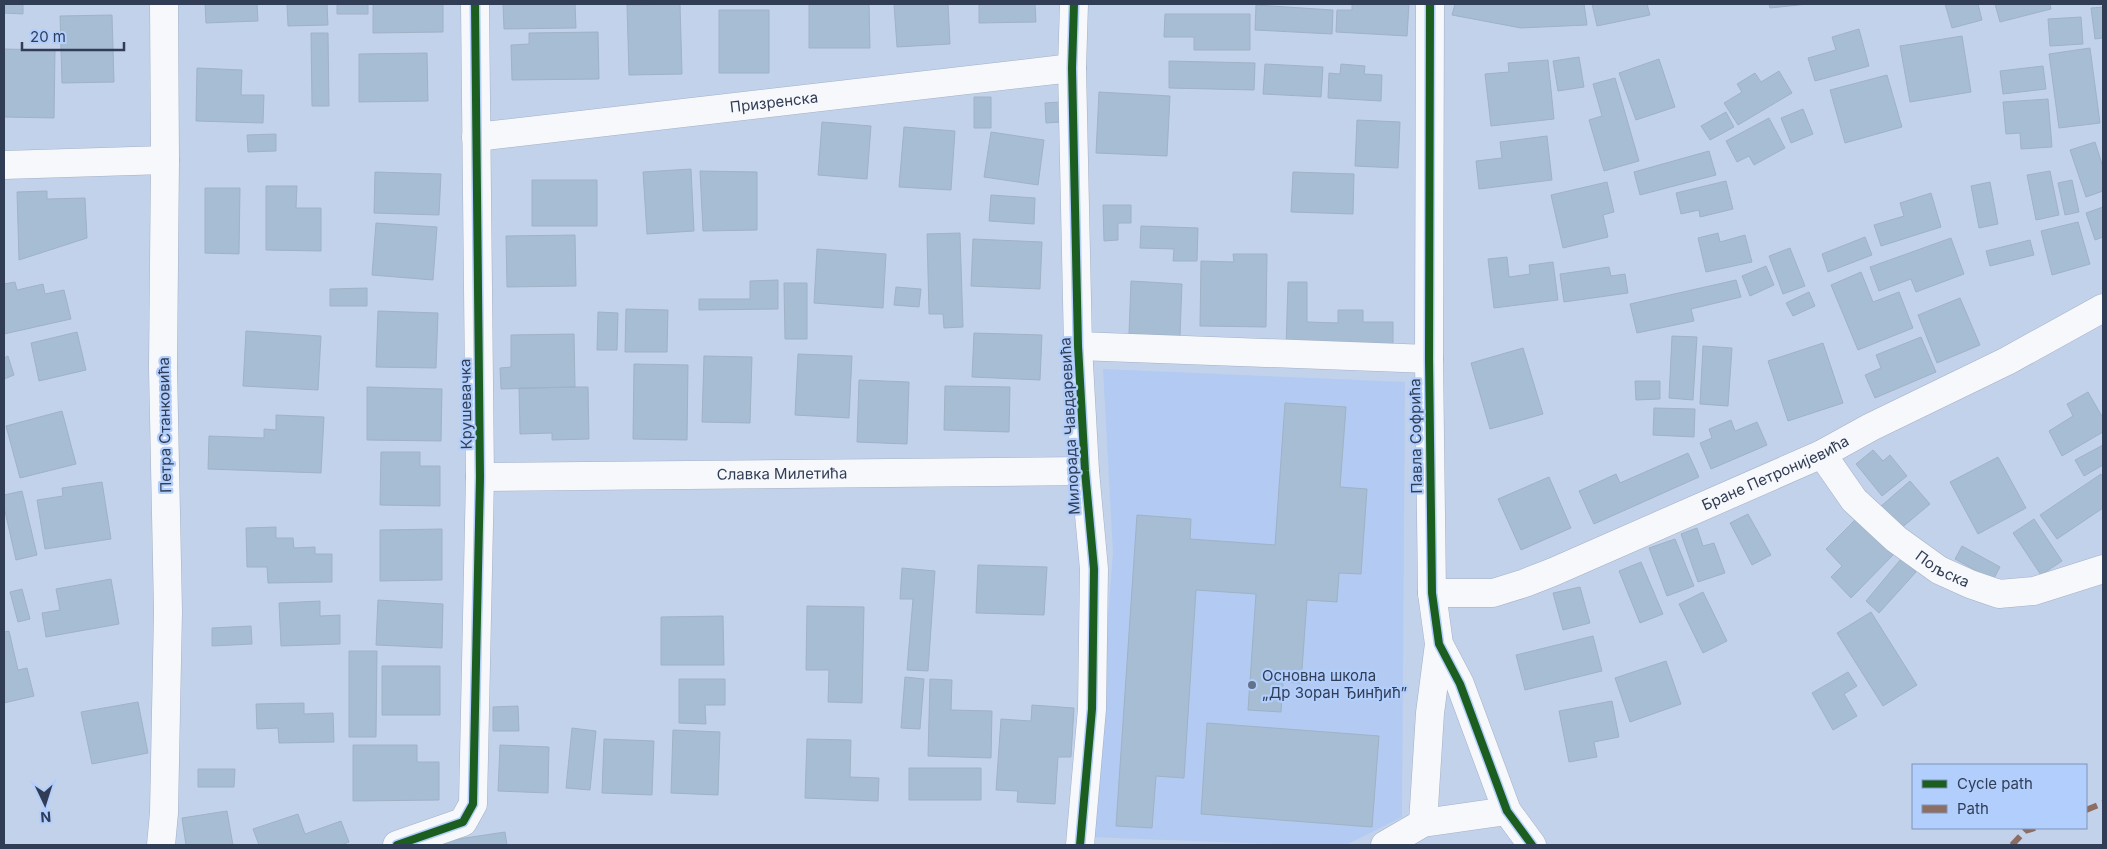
<svg xmlns="http://www.w3.org/2000/svg" width="2107" height="849" viewBox="0 0 2107 849" font-family="Inter,sans-serif">
<style>
.built{fill:#b3caf2}
.building{fill:#a6bdd4;stroke:#9fb2c6}
.lines{fill:none;stroke-linecap:round;stroke-linejoin:round}
.street-casing{stroke:#a3b0c6;stroke-width:29}
.street{stroke:#f6f8fc;stroke-width:28}
.quiet{stroke:#8d6e63;stroke-width:6;stroke-dasharray:12 6;stroke-linecap:butt}
.cycleway-casing{stroke:#b2cefc;stroke-width:11}
.cycleway{stroke:#1b5e20;stroke-width:8}
.poi-dot{fill:#63718a;stroke:#b2cefc;stroke-width:2}
.labels{text-anchor:middle;stroke-width:4.5;stroke-linejoin:round;paint-order:stroke}
.street-label{font-size:15px;fill:#303d55;stroke:#b2cefc}
.poi-label{font-size:15px;fill:#303d55;stroke:#b2cefc;text-anchor:start}
</style>
<rect width="100%" height="100%" fill="#c3d2eb"/>
<path class="built" d="M1103 369 1405 382 1402 817 1346 845H1300L1090 837 1113 553Z"/>
<path class="building" d="M4 4H23V14L4 13Z
M205 4H257L258 21 206 23Z
M287 4H327L328 25 288 26Z
M337 4H368V14H337Z
M373 4H443V32L373 33Z
M503 4H575L576 28 504 29Z
M680 4 682 74 629 75 627 5Z
M809 4H869L870 48H809Z
M894 4H948L950 44 897 47Z
M979 4H1035L1036 22 979 23Z
M1352 4H1409L1407 36 1336 32 1337 10H1352Z
M1455 4H1584L1587 25 1521 28 1452 15Z
M1592 4H1647L1650 15 1597 26Z
M1769 4H1808L1770 8Z
M1945 4H1978L1982 20 1952 28Z
M1995 4H2050L2051 9 2000 22Z
M1256 5 1333 10 1332 34 1255 30Z
M2103 7V38L2095 39 2091 8Z
M719 10H769V73H719Z
M1165 14H1250V50H1194V37H1164Z
M112 15 114 82 62 83 60 16Z
M2081 17 2083 44 2050 46 2048 19Z
M1859 29 1869 66 1815 81 1808 58 1836 50 1832 37Z
M598 32 599 79 512 80 511 45 529 44V33Z
M311 33H328L329 106H312Z
M1962 36 1971 92 1910 102 1900 46Z
M2090 48 2100 123 2059 128 2049 54Z
M4 49 55 50 54 118 4 117Z
M427 53 428 101 359 102V54Z
M1579 57 1584 87 1558 91 1553 61Z
M1659 59 1675 107 1636 120 1619 73Z
M1548 60 1554 119 1491 126 1485 74 1509 72 1508 63Z
M1169 61 1255 63 1254 90 1169 88Z
M1265 64 1323 67 1321 97 1263 94Z
M1341 64 1365 66 1364 74 1382 75 1381 101 1328 98 1329 73 1340 74Z
M2043 66 2046 89 2003 94 2000 71Z
M197 68 242 70 241 95H264L263 123 196 121Z
M1779 71 1792 93 1738 125 1724 103 1742 92 1737 84 1755 73 1761 82Z
M1887 75 1902 127 1845 143 1830 90Z
M1615 78 1639 161 1604 171 1589 120 1602 116 1593 84Z
M1099 92 1170 96 1167 156 1096 153Z
M974 97H991V128H974Z
M2048 99 2052 147 2021 149 2020 133 2006 134 2003 102Z
M1061 102 1062 122 1046 123 1045 103Z
M1803 109 1813 134 1791 143 1781 118Z
M1726 112 1734 127 1710 140 1701 126Z
M1769 118 1785 148 1754 165 1749 156 1737 162 1726 141Z
M1357 120 1400 122 1398 168 1355 166Z
M822 122 871 126 867 179 818 175Z
M904 127 955 131 951 190 899 187Z
M991 132 1044 140 1038 185 984 177Z
M276 134V151L248 152 247 135Z
M1547 136 1552 180 1479 189 1476 161 1502 158 1500 142Z
M2095 142 2103 167V191L2086 197 2070 150Z
M1709 151 1716 175 1640 195 1634 172Z
M691 169 694 231 647 234 643 172Z
M700 171 757 172V230L703 231Z
M2050 171 2059 215 2036 220 2027 175Z
M375 172 441 174 439 215 374 213Z
M1293 172 1354 174 1353 214 1291 212Z
M532 180H597V226H532Z
M2072 180 2079 212 2065 215 2058 183Z
M1726 181 1733 209 1700 217 1699 210 1681 214 1676 193Z
M1607 182 1614 212 1603 215 1608 237 1563 248 1551 195Z
M1990 182 1998 224 1979 228 1971 186Z
M266 186H297L296 208H321V251L266 250Z
M205 188H240L239 254 205 253Z
M47 191V199L85 198 87 238 19 260 17 192Z
M1931 193 1941 227 1881 246 1874 225 1904 216 1900 203Z
M991 195 1035 198 1034 224 989 221Z
M1103 205H1131V223H1118V240L1104 241Z
M2103 207V237L2095 240 2086 213Z
M2078 222 2090 264 2052 275 2041 231Z
M376 223 437 227 433 280 372 275Z
M1141 226 1198 228 1197 261H1173L1174 249 1140 248Z
M960 233 963 327 944 328 943 314H929L927 234Z
M1718 233 1720 242 1745 235 1752 262 1706 272 1698 238Z
M575 235 576 286 507 287 506 236Z
M1865 237 1872 255 1828 272 1822 254Z
M1951 238 1964 274 1916 292 1911 279 1879 291 1870 267Z
M973 239 1042 242 1040 289 971 286Z
M2030 240 2034 255 1990 266 1986 251Z
M1790 248 1805 286 1783 294 1769 256Z
M817 249 886 254 883 308 814 303Z
M1233 254H1267L1266 327 1200 326 1201 261 1234 262Z
M1507 257 1509 277 1530 274 1529 265 1553 262 1558 300 1494 308 1488 259Z
M1766 266 1774 285 1750 296 1742 276Z
M1609 267 1611 276 1625 274 1628 293 1564 302 1560 274Z
M1861 272 1873 302 1899 292 1913 328 1858 350 1831 285Z
M778 280V309L699 310V299H750V281Z
M1736 280 1741 297 1691 309 1694 321 1637 333 1630 304Z
M1131 281 1182 284 1180 336 1129 334Z
M15 282 17 290 43 284 45 294 64 290 71 319 4 334V284Z
M1288 282H1307V322L1338 323V310H1363V322H1393V351L1286 349Z
M784 283H807V339H785Z
M896 287 921 289 919 307 894 305Z
M367 288V306H330V289Z
M1809 292 1815 306 1793 316 1786 303Z
M1960 298 1980 345 1937 363 1918 315Z
M626 309 668 310 667 352H625Z
M378 311 438 313 436 368 376 367Z
M598 312 618 313 617 350H597Z
M246 331 321 336 318 390 243 386Z
M77 332 86 370 39 381 31 343Z
M974 333 1042 335 1040 380 972 377Z
M574 334 575 387 501 389 500 368 511 367V335Z
M1672 336 1697 337 1693 400 1669 398Z
M1921 337 1936 372 1875 398 1865 375 1881 368 1876 355Z
M1823 343 1843 403 1788 421 1768 361Z
M1703 346 1732 348 1728 406 1700 404Z
M1523 348 1543 414 1490 429 1471 363Z
M798 354 852 356 849 418 795 415Z
M8 356 14 375 4 379V358Z
M704 356 752 357 750 423 702 422Z
M634 364 688 365 687 440 633 439Z
M859 380 909 382 907 444 857 442Z
M1635 381H1660V399L1636 400Z
M945 386 1010 387 1009 432 944 430Z
M367 387 442 389 441 441 367 440Z
M575 387H588L589 439 552 440V433L520 434 519 388Z
M2088 392 2103 418V432L2062 456 2049 431 2073 416 2067 404Z
M1285 403 1346 407 1340 487 1367 489 1361 574 1339 573 1337 602 1307 600 1301 683 1283 682 1281 712 1248 710 1256 594 1196 590 1184 778 1156 776 1152 828 1116 826 1137 515 1191 519 1190 539 1275 545Z
M1654 408 1695 409 1694 437 1653 435Z
M62 411 76 464 20 478 6 426Z
M276 415 324 417 321 473 208 469 209 436 264 438V429L276 430Z
M1731 420 1735 431 1757 422 1767 445 1711 469 1700 443 1712 438 1709 429Z
M2103 445V465L2084 476 2075 460Z
M1873 450 1883 461 1890 455 1907 476 1882 496 1856 464Z
M381 452H420V466H440V506L380 505Z
M1688 453 1699 477 1594 524 1579 491 1616 474 1620 483Z
M1998 457 2026 508 1978 534 1950 482Z
M2101 474 2103 478V508L2057 539 2040 515Z
M1549 477 1571 528 1521 550 1498 499Z
M1910 481 1930 504 1899 530 1880 507Z
M102 482 111 539 45 549 37 500 63 496 62 488Z
M22 491 37 555 16 560 4 507V495Z
M1748 514 1771 555 1752 565 1730 523Z
M1860 515 1896 552 1851 598 1831 577 1842 566 1826 549Z
M2034 519 2062 561 2041 575 2013 533Z
M276 527V538H293L294 548 315 547V554H332V582L268 583 267 567H247L246 528Z
M1697 528 1703 546 1714 543 1725 573 1698 582 1681 534Z
M442 529V580L380 581V530Z
M1675 539 1694 586 1667 596 1649 548Z
M1962 546 2000 567 1993 580 1955 559Z
M1901 559 1916 572 1879 613 1866 601Z
M1641 562 1663 614 1640 623 1619 571Z
M978 565 1047 567 1044 615 976 613Z
M902 568 935 571 928 671 907 670 913 599H900Z
M111 579 119 624 46 637 42 613 60 610 56 589Z
M1580 587 1590 623 1563 630 1553 593Z
M22 589 30 619 18 622 10 592Z
M1703 592 1727 641 1703 653 1679 604Z
M378 600 443 604 442 648 376 645Z
M320 601V616L340 615V644L281 646 279 603Z
M807 606 864 607 862 703 828 702 829 670H806Z
M1871 612 1917 685 1883 706 1837 633Z
M723 616 724 665H661V617Z
M251 626 252 644 212 646V628Z
M9 631 18 670 27 668 34 696 4 703V632Z
M1593 636 1602 671 1525 690 1516 655Z
M349 651H377L376 737H349Z
M1666 661 1681 704 1630 722 1615 678Z
M382 666H440V715H382Z
M1848 672 1857 686 1844 694 1857 716 1833 730 1812 693Z
M905 677 924 679 920 729 901 728Z
M679 679H725V705H705L706 724 679 723Z
M930 679 952 680 951 710 992 711 991 758 928 756Z
M1612 701 1619 737 1594 742 1597 757 1569 762 1559 711Z
M138 702 148 753 92 764 81 712Z
M304 703V714L333 713 334 742 279 743 278 728 257 729 256 704Z
M1032 705 1074 708 1071 757H1058L1055 804 1017 802 1018 791 996 790 1001 719 1031 721Z
M518 706 519 731H493V707Z
M1207 723 1379 736 1372 827 1201 814Z
M572 728 596 731 590 790 566 788Z
M673 730 720 732 718 795 671 793Z
M604 739 654 741 652 795 602 793Z
M807 739 851 740 850 777 879 778 878 801 805 798Z
M353 745H417V762H439V800L353 801Z
M500 745 549 747 548 793 498 791Z
M909 768H981V800H909Z
M198 769H235L234 787H198Z
M227 811 233 845H186L182 818Z
M298 814 305 834 341 821 349 842 341 845H259L253 829Z
M505 832 507 845H445V841Z"/>
<g class="lines">
<g class="street-casing">
<g id="street">
<path d="M1074 4 1072 68 1078 346 1085 471 1094 569 1092 709 1080 845"/>
<path d="M1430 4 1429 359 1432 593 1439 644 1460 684 1507 811 1532 845"/>
<path id="s1" d="M476 137 1072 68"/>
<path d="M4 165 165 160"/>
<path d="M1078 346 1429 359"/>
<path id="s2" d="M1822 454 1854 500 1896 539 1939 570 1970 584 1999 594 2034 591 2103 569"/>
<path id="s3" d="M480 477 1085 471"/>
<path id="s4" d="M1432 593H1493L1525 583 1553 572 1822 454 1871 427 2007 361 2103 308"/>
<path d="M1423 823 1430 713 1439 644"/>
<path d="M161 845 164 813 168 611 163 368 165 160 164 4"/>
<path d="M397 845 463 822 473 804 480 477 475 4"/>
<path d="M1385 845 1423 823 1507 811"/>
</g>
</g>
<use href="#street" class="street"/>
<path class="quiet" d="M2086 810 2103 803
M2012 845 2025 831 2035 828"/>
<g class="cycleway-casing">
<path id="cycleway" d="M1074 4 1072 68 1078 346 1085 471 1094 569 1092 709 1080 845
M1430 4 1429 359 1432 593 1439 644 1460 684 1507 811 1532 845
M397 845 463 822 473 804 480 477 475 4"/>
</g>
<use href="#cycleway" class="cycleway"/>
</g>
<circle class="poi-dot" cx="1252" cy="685" r="5"/>
<g class="labels">
<g class="street-label">
<text dy="5" stroke="none"><textPath href="#s1" startOffset="300">Призренска</textPath></text>
<text transform="translate(466 404) rotate(-91)" y="5">Крушевачка</text>
<text transform="translate(165 425) rotate(-91)" y="5">Петра Станковића</text>
<text transform="translate(1070 426) rotate(-93)" y="5">Милорада Чавдаревића</text>
<text transform="translate(1416 436) rotate(-91)" y="5">Павла Софрића</text>
<text dy="5" stroke="none"><textPath href="#s4" startOffset="368">Бране Петронијевића</textPath></text>
<text dy="5" stroke="none"><textPath href="#s3" startOffset="302">Славка Милетића</textPath></text>
<text dy="5" stroke="none"><textPath href="#s2" startOffset="169">Пољска</textPath></text>
</g>
<g class="poi-label">
<text x="1262" y="681">Основна школа<tspan x="1262" dy="17">„Др Зоран Ђинђић”</tspan></text>
</g>
</g>
<rect width="2107" height="849" fill="none" stroke="#303d55" stroke-width="10"/>
<rect x="1912" y="764" width="175" height="65" fill="#b2cefc" stroke="#7e94b9"/>
<rect x="1922" y="780" width="25" height="8" fill="#1b5e20" stroke="#7e94b9"/>
<text x="1957" y="789" font-size="15" fill="#303d55">Cycle path</text>
<rect x="1922" y="805" width="25" height="8" fill="#8d6e63" stroke="#7e94b9"/>
<text x="1957" y="814" font-size="15" fill="#303d55">Path</text>
<g transform="translate(45 804) rotate(176)" stroke="#b2cefc" stroke-width="4" paint-order="stroke">
<path d="M0-4L9 19L0 12L-9 19Z" fill="#303d55"/>
<text y="-8" font-size="14" font-weight="bold" text-anchor="middle" fill="#303d55">N</text>
</g>
<path d="M22 42v8h102v-8" fill="none" stroke="#303d55" stroke-width="2.5"/>
<text x="30" y="42" font-size="15" fill="#303d55" stroke="#b2cefc" stroke-width="4" paint-order="stroke">20 m</text>
</svg>
